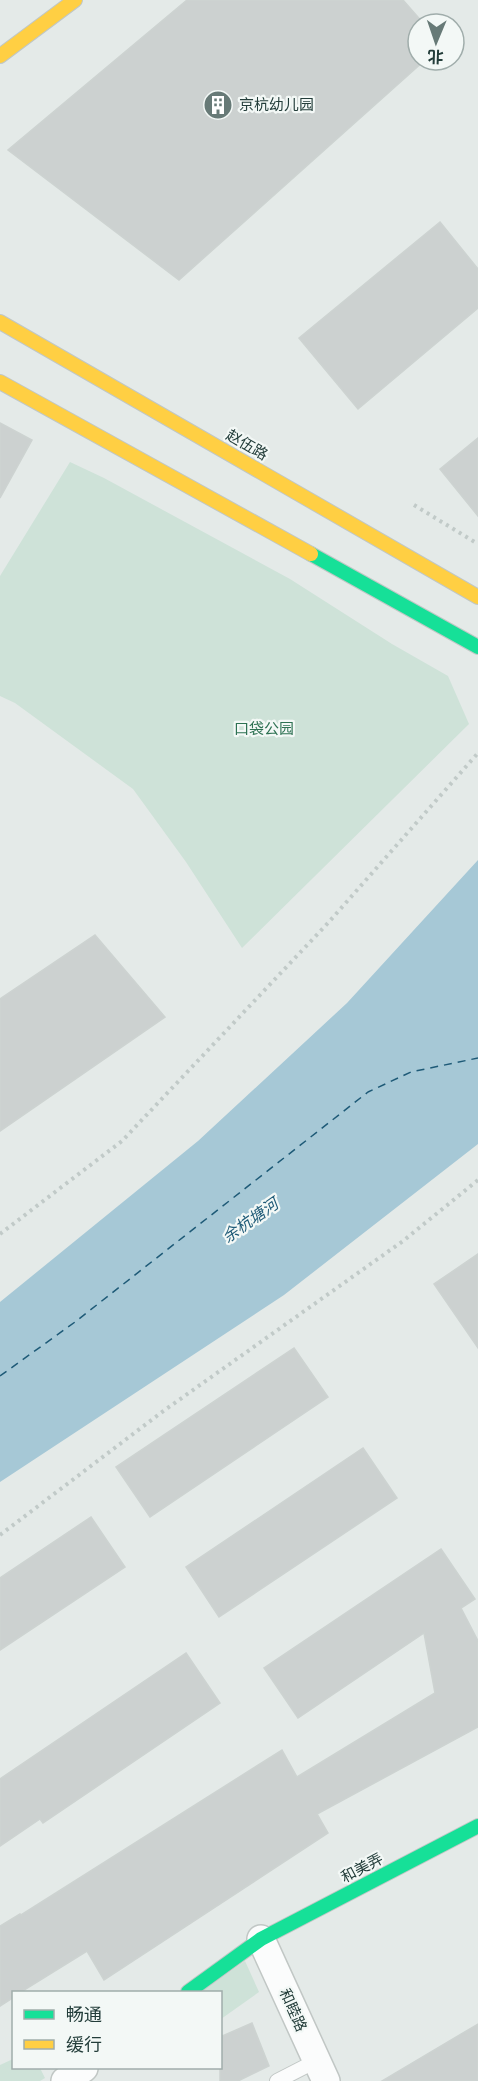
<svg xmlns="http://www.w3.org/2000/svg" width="478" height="2081" viewBox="0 0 478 2081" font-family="'Noto Sans','Noto Sans SC',sans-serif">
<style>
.green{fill:#cee2d8}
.water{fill:#a6c8d6}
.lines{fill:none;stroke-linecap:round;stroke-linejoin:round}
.ferry{stroke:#1e5a77;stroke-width:1.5;stroke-dasharray:8 6;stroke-linecap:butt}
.building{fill:#ccd1d0;stroke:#cdd3d1;stroke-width:1.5}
.lane-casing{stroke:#c1c7c5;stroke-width:16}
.street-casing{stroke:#c1c7c5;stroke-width:30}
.fast-casing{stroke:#c0c7c5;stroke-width:16}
.slow-casing{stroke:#c0c7c5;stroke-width:16}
.path{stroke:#c1cac8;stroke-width:4;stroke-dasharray:3 4.5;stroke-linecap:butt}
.lane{stroke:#fbfcfc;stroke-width:14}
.street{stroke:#fbfcfc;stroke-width:27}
.fast{stroke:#16e098;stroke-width:14}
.slow{stroke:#ffcf43;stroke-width:14}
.labels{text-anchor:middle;stroke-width:4.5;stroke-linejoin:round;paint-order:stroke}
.poi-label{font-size:15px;fill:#233d3a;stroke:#f3f8f6;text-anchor:start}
.street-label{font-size:15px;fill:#233d3a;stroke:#f3f8f6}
.park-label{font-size:15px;fill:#2e7253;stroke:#f3f8f6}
.water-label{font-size:16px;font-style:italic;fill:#1e5a77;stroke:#f3f8f6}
</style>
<rect width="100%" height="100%" fill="#e4eae8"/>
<path class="green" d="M70 462 104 478 290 579 392 644 448 676 469 724 242 948 186 862 133 789 15 703 0 696V576Z
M245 1961 259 1992 221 2019 220 1992H201Z
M13 2059 14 2068H40L45 2078 40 2081H0V2065Z"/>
<path class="water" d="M478 860V1144L284 1295 0 1482V1302L198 1141 347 1003Z"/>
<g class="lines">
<path class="ferry" d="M0 1376 75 1322 368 1092 411 1072 478 1058"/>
</g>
<path class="building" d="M187 0H403L424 24H418V60H425L179 280 8 150Z
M440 222 478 269V308L358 409 299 338Z
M0 423 32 440 0 498Z
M478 438V516L440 469Z
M95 935 165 1017 0 1131V999Z
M478 1254V1348L434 1284Z
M294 1348 328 1397 150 1517 116 1467Z
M363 1448 397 1498 219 1617 186 1567Z
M91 1517 125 1567 0 1650V1578Z
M441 1549 475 1599 461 1608 478 1641V1727L317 1814 328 1833 104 1980 87 1951 21 1992H14V1997L0 2006V1926L20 1914 21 1915 282 1750 297 1777 435 1693 424 1633 298 1718 264 1668Z
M186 1653 220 1703 43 1823 40 1819 0 1846V1779Z
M252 2023 269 2066 238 2081H220V2037Z
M478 2024V2081H382Z"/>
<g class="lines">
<g class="lane-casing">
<path id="lane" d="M277 2081 316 2061"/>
</g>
<g class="street-casing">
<path id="street" d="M261 1939 326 2081
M65 2081 84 2068"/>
</g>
<g class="fast-casing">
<path id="fast" d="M311 554 478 647
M188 1992 261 1939 478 1826"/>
</g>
<g class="slow-casing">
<path id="slow" d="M0 56 75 0
M0 322 478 597
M0 382 311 554"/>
</g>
<path class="path" d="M414 505 478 544
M0 1234 122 1141 328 923 478 753
M0 1535 162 1412 403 1241 478 1180"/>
<use href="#lane" class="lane"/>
<use href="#street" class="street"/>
<use href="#fast" class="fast"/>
<use href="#slow" class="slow"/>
</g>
<defs>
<g id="building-disc" transform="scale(1.5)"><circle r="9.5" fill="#677a77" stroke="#f3f8f6"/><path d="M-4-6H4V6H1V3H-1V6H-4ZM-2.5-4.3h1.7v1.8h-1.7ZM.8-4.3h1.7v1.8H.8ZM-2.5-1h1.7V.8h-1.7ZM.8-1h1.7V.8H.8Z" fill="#fff"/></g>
</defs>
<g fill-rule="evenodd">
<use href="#building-disc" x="218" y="105"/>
</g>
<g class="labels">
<g class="poi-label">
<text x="239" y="110">京杭幼儿园</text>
</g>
<g class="street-label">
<text transform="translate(247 445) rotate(30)" y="5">赵伍路</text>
<text transform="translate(362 1868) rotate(-28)" y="5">和美弄</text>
<text transform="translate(293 2010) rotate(66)" y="5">和睦路</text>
</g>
<g class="park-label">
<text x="264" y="734">口袋公园</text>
</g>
<g class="water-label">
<text transform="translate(250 1220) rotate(-35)" y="6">余杭塘河</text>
</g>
</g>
<rect x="12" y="1991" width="210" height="78" fill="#f3f8f6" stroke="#a0adab" stroke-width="1.5"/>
<rect x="24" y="2010" width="30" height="9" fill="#16e098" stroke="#a0adab" stroke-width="1.5"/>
<text x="66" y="2021" font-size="18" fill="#233d3a">畅通</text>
<rect x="24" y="2040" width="30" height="9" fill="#ffcf43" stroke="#a0adab" stroke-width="1.5"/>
<text x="66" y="2051" font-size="18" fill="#233d3a">缓行</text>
<g transform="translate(436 42) rotate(182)"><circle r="28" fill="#f3f8f6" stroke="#a0adab" stroke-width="1.5"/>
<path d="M0-4.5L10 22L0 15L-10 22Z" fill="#677a77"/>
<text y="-9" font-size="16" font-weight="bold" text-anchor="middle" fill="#233d3a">北</text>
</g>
</svg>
